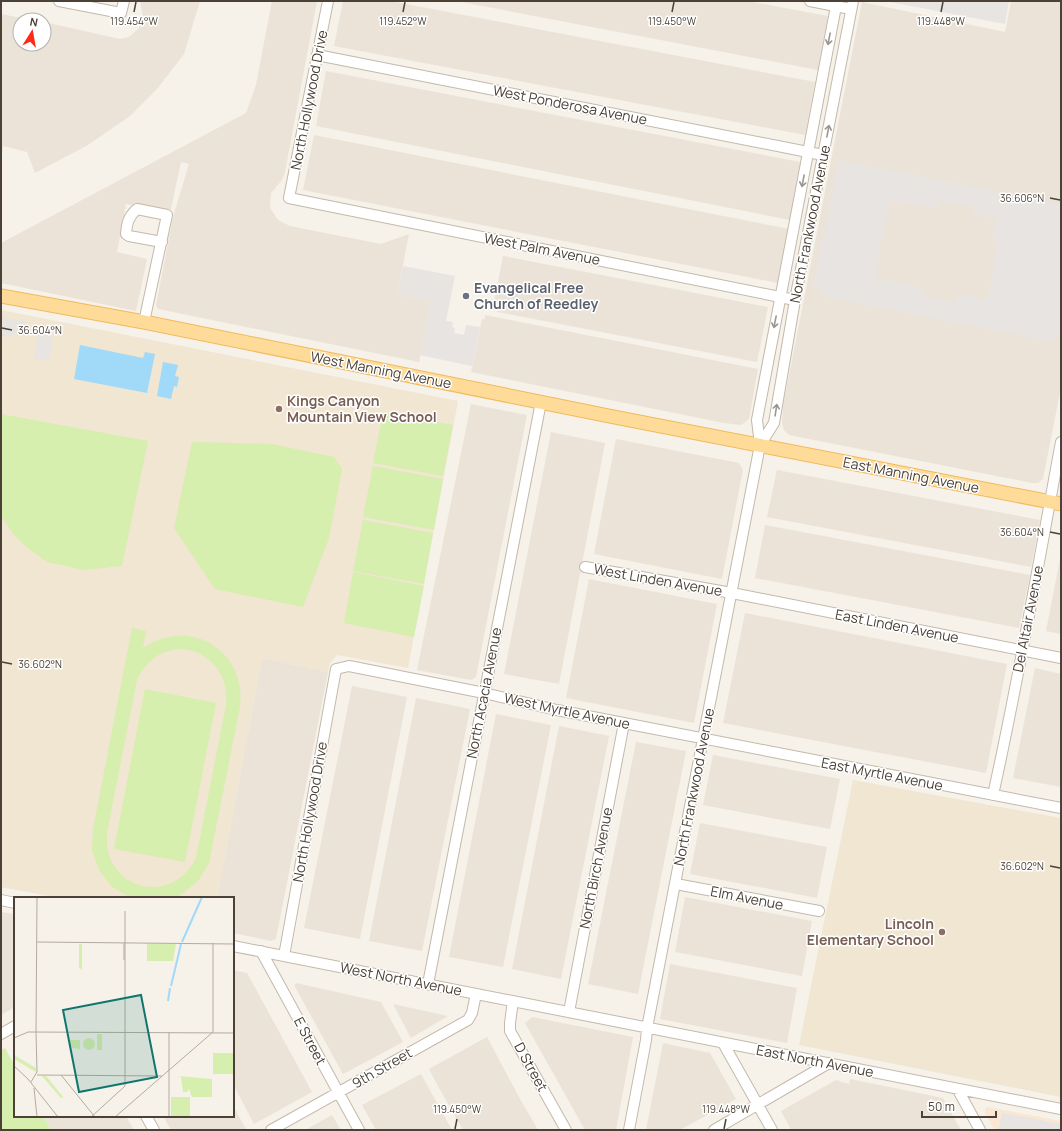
<svg xmlns="http://www.w3.org/2000/svg" width="1062" height="1131" viewBox="0 0 1062 1131" font-family="Manrope,sans-serif">
<style>
.residential{fill:#ebe3d7}
.commercial{fill:#f9e6d3}
.education{fill:#f0e6d2}
.green{fill:#d6eeae;fill-rule:evenodd}
.parking{fill:#e7e4e1;fill-rule:evenodd}
.water{fill:#a0daf8}
.lines{fill:none;stroke-linecap:round;stroke-linejoin:round}
.minor-casing{stroke:#c3b9ab;stroke-width:12}
.major-casing{stroke:#f0ba5d;stroke-width:15}
.minor{stroke:#fff;stroke-width:10}
.major{stroke:#ffdb99;stroke-width:13}
.oneway{stroke:#9c9690}
.ticks{fill:none;stroke:#4b4136;stroke-width:1.5}
.worship-dot{fill:#6b7280;stroke:#fff;stroke-width:1.5}
.education-dot{fill:#8d6e63;stroke:#fff;stroke-width:1.5}
.labels{text-anchor:middle;stroke-width:3;stroke-linejoin:round;paint-order:stroke}
.street-label{font-size:14px;fill:#4b4136;stroke:#fff}
.worship-label{font-size:14px;font-weight:bold;fill:#5b616d;stroke:#fff;text-anchor:start}
.education-label{font-size:14px;font-weight:bold;fill:#785e54;stroke:#fff;text-anchor:start}
.inset-river{fill:none;stroke:#a0daf8;stroke-width:2}
.inset-road{fill:none;stroke:#b2aba1;stroke-width:1}
.view{fill:#0f766e;fill-opacity:0.15;stroke:#0f766e;stroke-width:2}
.inset-edge{fill:none;stroke:#4b4136;stroke-width:2}
.ticks-label{font-size:10px;text-anchor:middle;fill:#4b4136;stroke:#fff;stroke-width:3;stroke-linejoin:round;paint-order:stroke}
</style>
<rect width="100%" height="100%" fill="#f6f1e9"/>
<path class="residential" d="M140 1H200L184 54 157 89 130 116 88 145 35 173 27 152 3 146 1 158V14L32 20H20V44H44V22L120 39 129 37 139 28 143 18Z
M272 1H317L285 172 282 180 271 193 270 208 278 220 290 226 381 244 409 234 397 295 431 301 419 362 158 309 156 305 173 217 189 164 181 162 170 213 126 204 117 252 147 259 136 311 1 283V243L246 113 256 85Z
M343 1H390L815 82 805 135 334 46Z
M456 1H747L828 16 818 70Z
M1011 1H1061V387L1043 479 1038 483H1032L789 435 784 430 782 423 783 406 862 2 1005 32Z
M326 71 800 162 790 220 316 126Z
M314 135 789 229 778 283 303 190Z
M503 256 768 307 757 362 498 312 493 307Z
M485 315 758 369 749 419 741 425 724 423 471 372 482 319H485Z
M471 404 527 415 476 677 471 680 417 670Z
M551 432 605 443 559 684 504 674Z
M616 439 739 463 743 470 722 579 594 554Z
M777 470 1040 520 1031 567 767 517Z
M765 525 1030 575 1019 628 755 578Z
M1061 554V634L1046 631Z
M589 579 717 604 694 723 566 698Z
M745 613 1007 664 986 773 723 723Z
M262 658 328 672 276 939 271 941 233 933V898H217Z
M1035 668 1061 674V787L1013 778Z
M352 686 407 697 360 939 304 928Z
M416 698 470 709 422 951 369 941Z
M496 714 551 725 503 967 449 957Z
M559 726 609 736 561 979 512 969Z
M636 742 686 751 638 994 588 984Z
M713 755 840 779 830 829 703 805Z
M700 823 827 847 817 898 690 874Z
M685 897 812 921 802 976 675 952Z
M1 912 13 914 15 918V1007L1 1015Z
M670 964 797 988 787 1043 660 1019Z
M233 970 247 973 312 1092 254 1124 233 1084Z
M296 983 381 1002 403 1042 343 1074 294 985Z
M393 1004 448 1016 411 1038Z
M532 1017 633 1037 616 1130H585L525 1023Z
M487 1037 519 1097 538 1130H463L439 1088 429 1069Z
M663 1043 710 1053 736 1099 680 1130H646Z
M421 1074 452 1130H376L362 1105Z
M850 1079 943 1098 961 1130H791L781 1111 836 1080 849 1084Z
M233 1106 246 1129 244 1130H171L163 1116H233Z
M332 1115 341 1130H305Z
M43 1116H126L134 1130H51Z"/>
<path class="commercial" d="M987 1107 1061 1121V1130H995L985 1113V1109Z"/>
<path class="education" d="M1 310 458 401 408 668 337 655 330 663 328 672 262 658 217 898H59L1 887Z
M853 780 1061 818V1097L799 1045Z"/>
<path class="green" d="M383 412 453 425 443 476 373 463Z
M1 414 148 441 122 566 84 570 47 562 26 547 13 534 1 516Z
M192 442 271 444 334 457 342 469 329 538 303 607 215 589 174 528Z
M373 466 443 479 434 530 363 517Z
M363 520 433 533 424 584 353 571Z
M353 572 424 586 414 637 344 623Z
M132 628 146 631 143 648C190 616 247 650 240 707L209 863 198 881 182 894 173 898H131L112 887 99 870 92 850 93 829ZM182 649C212 652 229 676 226 705L196 858C170 909 101 888 107 832L137 680C146 660 161 650 182 649Z
M145 689 216 703 185 862 114 849Z
M5 1048 15 1066V1116H43L51 1130H1V1050Z"/>
<path class="parking" d="M885 1H1009L1005 24Z
M839 160 1061 204V335L1056 334 1055 342 820 296 821 289 813 288ZM891 199 939 209 941 201 974 207 973 215 996 219 992 239 999 241 987 300 957 294 955 302 921 296 923 288 876 278 881 249H879Z
M403 266 455 276 446 321 453 322 452 327 455 328 454 333 464 335 466 325 480 327 472 366 420 355 431 301 397 295Z
M1 317 28 322 10 337 1 336Z
M38 333 53 336 49 361 34 358Z
M1002 1113 1061 1124V1130H999Z"/>
<path class="water" d="M80 345 143 358 145 352 155 354 147 393 74 379Z
M163 362 178 365 175 376 179 377 177 387 174 386 171 399 157 396Z"/>
<g class="lines">
<g class="minor-casing">
<path id="minor" d="M59 1 121 13 124 1
M328 1 289 198 795 300
M810 1 851 9
M317 55 823 155
M144 322 167 215 137 209C128 217 127 223 126 234L129 236 162 242
M760 445 774 423 795 300 853 1
M585 567 732 593 1061 658
M993 795C1019 678 1039 560 1061 442
M676 884 819 911
M1 900 15 903
M233 946 1061 1109
M261 951 359 1130
M284 956 336 669 349 666 484 693 557 710 1061 808
M428 984 541 402
M513 1001 510 1023V1031L566 1130
M569 1012 624 723
M1 1034 15 1026
M723 1043 772 1130
M958 1090 980 1130
M146 1116 154 1130
M271 1130 468 1020 472 1013 476 994
M629 1130 646 1040 647 1028 760 445 757 420 837 1
M714 1130 829 1063"/>
</g>
<g class="major-casing">
<path id="major" d="M1 296 144 322 614 417 1061 504"/>
</g>
<use href="#minor" class="minor"/>
<use href="#major" class="major"/>
</g>
<defs><path id="oneway-shaft" d="M-6 0H5M1.5-3L5.5 0L1.5 3" fill="none" stroke-width="1.6" stroke-linecap="round" stroke-linejoin="round"/></defs>
<g class="oneway">
<use href="#oneway-shaft" transform="translate(829 39) rotate(101)"/>
<use href="#oneway-shaft" transform="translate(828 131) rotate(-79)"/>
<use href="#oneway-shaft" transform="translate(803 181) rotate(101)"/>
<use href="#oneway-shaft" transform="translate(775 322) rotate(101)"/>
<use href="#oneway-shaft" transform="translate(776 410) rotate(-81)"/>
</g>
<path class="ticks" d="M134 12 136 2M403 12 405 2M672 12 674 2M941 12 943 2M1050 198 1060 200M2 328 12 330M1050 532 1060 534M2 662 12 664M1050 866 1060 868M455 1129 457 1119M724 1129 726 1119"/>
<circle class="worship-dot" cx="466" cy="296" r="4"/>
<g class="education-dot">
<circle cx="279" cy="409" r="4"/>
<circle cx="942" cy="932" r="4"/>
</g>
<g class="labels">
<g class="street-label">
<text transform="translate(309 100) rotate(-79)" y="5">North Hollywood Drive</text>
<text transform="translate(570 105) rotate(11)" y="5">West Ponderosa Avenue</text>
<text transform="translate(810 224) rotate(-79)" y="5">North Frankwood Avenue</text>
<text transform="translate(542 249) rotate(11)" y="5">West Palm Avenue</text>
<text transform="translate(381 370) rotate(11)" y="5">West Manning Avenue</text>
<text transform="translate(911 475) rotate(11)" y="5">East Manning Avenue</text>
<text transform="translate(658 580) rotate(10)" y="5">West Linden Avenue</text>
<text transform="translate(1028 619) rotate(-79)" y="5">Del Altair Avenue</text>
<text transform="translate(897 626) rotate(11)" y="5">East Linden Avenue</text>
<text transform="translate(484 693) rotate(-79)" y="5">North Acacia Avenue</text>
<text transform="translate(567 711) rotate(12)" y="5">West Myrtle Avenue</text>
<text transform="translate(882 774) rotate(11)" y="5">East Myrtle Avenue</text>
<text transform="translate(694 787) rotate(-79)" y="5">North Frankwood Avenue</text>
<text transform="translate(310 812) rotate(-80)" y="5">North Hollywood Drive</text>
<text transform="translate(596 868) rotate(-79)" y="5">North Birch Avenue</text>
<text transform="translate(747 898) rotate(11)" y="5">Elm Avenue</text>
<text transform="translate(401 979) rotate(11)" y="5">West North Avenue</text>
<text transform="translate(310 1041) rotate(62)" y="5">E Street</text>
<text transform="translate(815 1061) rotate(11)" y="5">East North Avenue</text>
<text transform="translate(531 1067) rotate(61)" y="5">D Street</text>
<text transform="translate(382 1068) rotate(-30)" y="5">9th Street</text>
</g>
<g class="worship-label">
<text x="474" y="293">Evangelical Free<tspan x="474" dy="16">Church of Reedley</tspan></text>
</g>
<g class="education-label">
<text x="287" y="406">Kings Canyon<tspan x="287" dy="16">Mountain View School</tspan></text>
<text x="934" y="929" text-anchor="end">Lincoln<tspan x="934" dy="16">Elementary School</tspan></text>
</g>
</g>
<g transform="translate(14 897)">
<rect width="220" height="220" fill="#f6f1e9"/>
<path d="M65 47H68V73L65 70ZM133 47H162L159 64H133ZM83 137H88V153H83ZM69 147a6 6 0 1 1 12 0a6 6 0 1 1-12 0ZM55 143H66V152L58 151ZM199 156H220V177H199ZM0 158 22 171V175L0 162ZM28 179H32L49 200 47 201ZM163 179 198 182V200H178L175 192 173 195H169L167 180ZM157 200H176V220H157Z" fill="#d6eeae"/>
<path class="inset-river" d="M168 45 188 0M157 89 167 47M154 104 156 91"/>
<path class="inset-road" d="M23 45 220 47M110 46V63M22 135 23 0M155 135V220M199 135V46M0 141 14 135 220 136M0 169 14 182 44 220M23 178 148 179M47 178 81 220M17 185 23 175 22 135M20 191 23 220M77 220 111 189V14M101 220 199 135"/>
<path class="view" d="M127 98 143 180 65 195 49 113Z"/>
<rect width="220" height="220" class="inset-edge"/>
</g>
<g class="ticks-label">
<text x="134" y="25">119.454°W</text>
<text x="403" y="25">119.452°W</text>
<text x="672" y="25">119.450°W</text>
<text x="941" y="25">119.448°W</text>
<text x="1022" y="202">36.606°N</text>
<text x="40" y="334">36.604°N</text>
<text x="1022" y="536">36.604°N</text>
<text x="40" y="668">36.602°N</text>
<text x="1022" y="870">36.602°N</text>
<text x="457" y="1113">119.450°W</text>
<text x="726" y="1113">119.448°W</text>
</g>
<rect width="1062" height="1131" fill="none" stroke="#4b4136" stroke-width="4"/>
<g transform="translate(32 32) rotate(11)"><circle r="19" fill="#ffffff" stroke="#b7b3af"/>
<path d="M0-3L7 15L0 10L-7 15Z" fill="#ff2a17"/>
<text y="-6" font-size="11" font-weight="bold" text-anchor="middle" fill="#4b4136">N</text>
</g>
<path d="M922 1111v6h74v-6" fill="none" stroke="#4b4136" stroke-width="2"/>
<text x="928" y="1111" font-size="12" fill="#4b4136" stroke="#ffffff" stroke-width="3" paint-order="stroke">50 m</text>
</svg>
